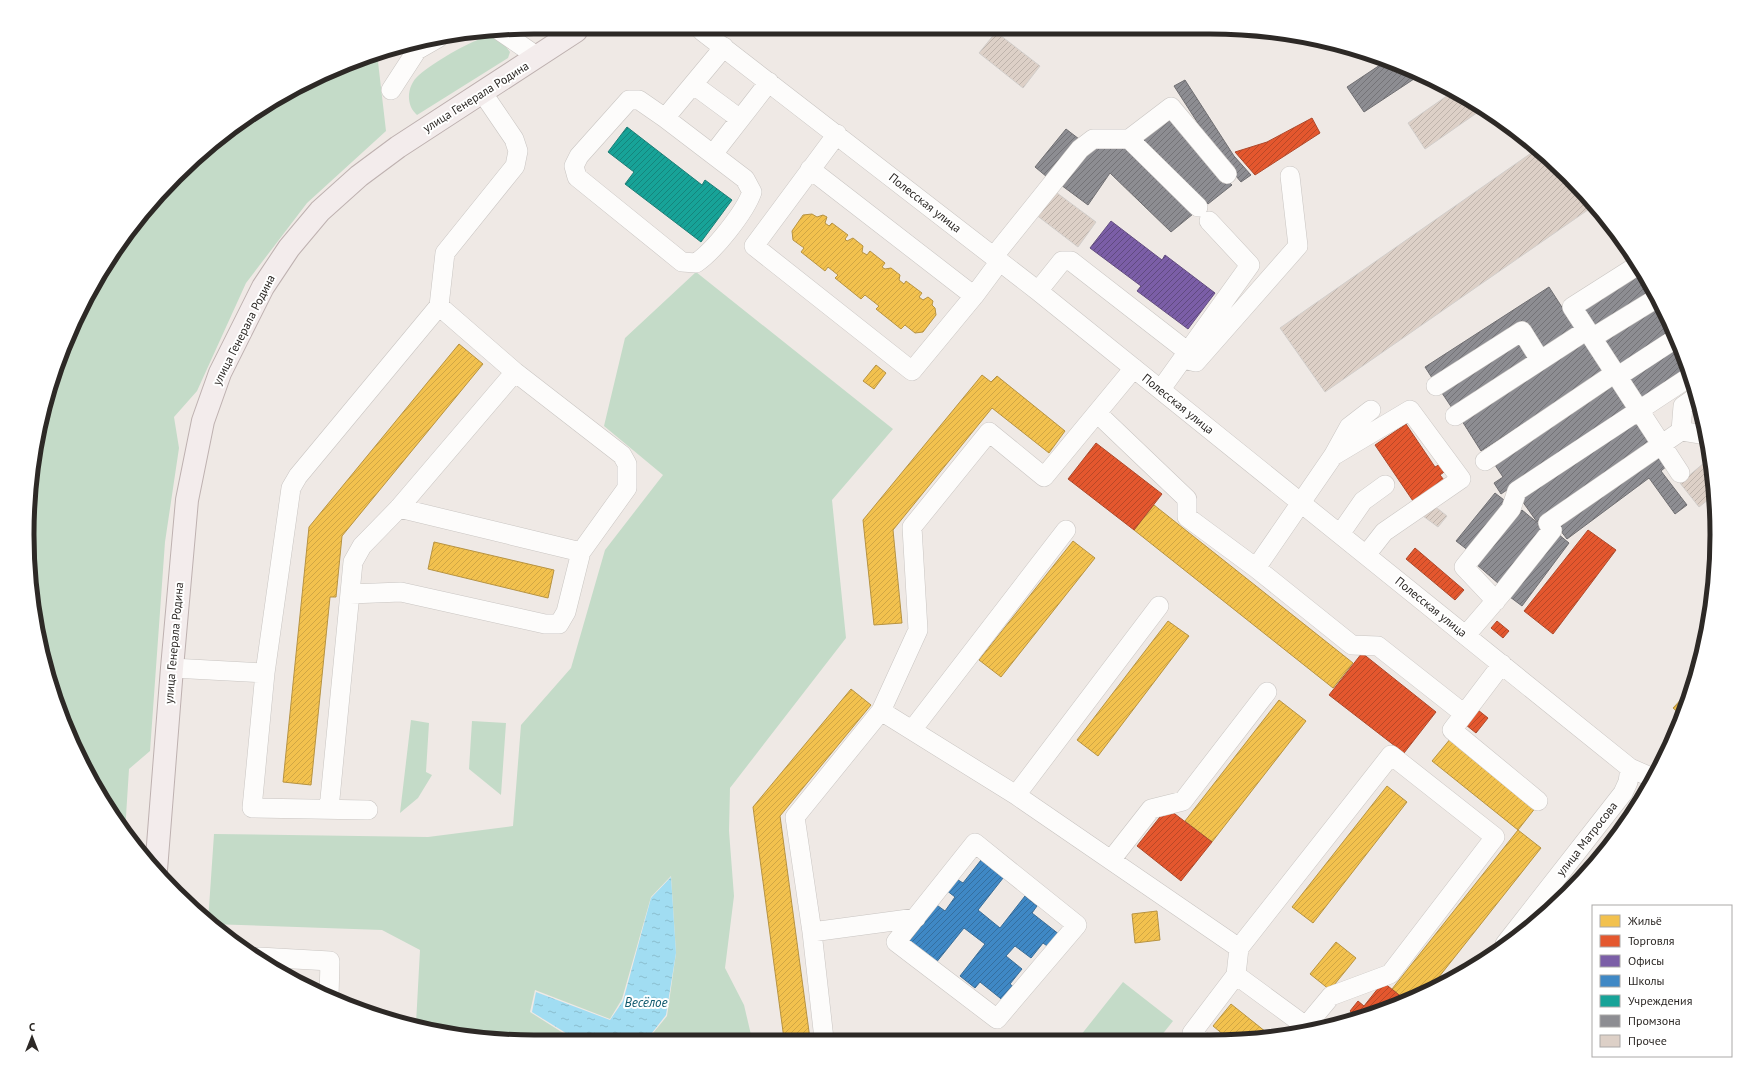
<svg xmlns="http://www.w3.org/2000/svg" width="1744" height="1069" viewBox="0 0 1744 1069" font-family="'PT Sans',sans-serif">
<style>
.green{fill:#c4dbc8}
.water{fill:url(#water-ripples)}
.homes{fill:url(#homes-hatch);stroke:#b79342}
.shops{fill:url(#shops-hatch);stroke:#ad492c}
.offices{fill:url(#offices-hatch);stroke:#644e80}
.schools{fill:url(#schools-hatch);stroke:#3a6c95}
.public{fill:url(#public-hatch);stroke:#1e7e76}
.industry{fill:url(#industry-hatch);stroke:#706f72}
.building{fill:url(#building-hatch);stroke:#d2cecb}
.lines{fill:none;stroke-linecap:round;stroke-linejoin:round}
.minor-casing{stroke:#c9c5c2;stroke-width:20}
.major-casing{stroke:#beb1b0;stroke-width:24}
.minor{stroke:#fdfcfb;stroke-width:19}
.major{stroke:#f3ecec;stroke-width:22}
.labels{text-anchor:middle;stroke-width:4;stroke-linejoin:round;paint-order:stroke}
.street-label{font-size:12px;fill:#2d2926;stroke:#fff}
.water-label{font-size:13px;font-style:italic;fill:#105a6f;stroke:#fff}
.rim{fill:none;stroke:#2d2926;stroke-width:5}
</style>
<defs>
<pattern id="water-ripples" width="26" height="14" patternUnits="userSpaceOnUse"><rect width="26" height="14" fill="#a1ddf2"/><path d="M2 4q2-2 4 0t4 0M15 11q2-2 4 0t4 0" fill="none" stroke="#8bbecf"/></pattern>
<pattern id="homes-hatch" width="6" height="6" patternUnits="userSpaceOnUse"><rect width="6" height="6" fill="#f2c14e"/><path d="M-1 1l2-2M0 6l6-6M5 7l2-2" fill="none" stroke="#d0a644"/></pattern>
<pattern id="shops-hatch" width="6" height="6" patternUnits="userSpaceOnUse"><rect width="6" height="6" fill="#e4572e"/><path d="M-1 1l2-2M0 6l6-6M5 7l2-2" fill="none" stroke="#b94827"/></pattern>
<pattern id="offices-hatch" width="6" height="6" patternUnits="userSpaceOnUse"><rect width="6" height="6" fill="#7b5ea7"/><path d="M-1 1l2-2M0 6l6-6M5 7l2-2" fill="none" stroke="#604a80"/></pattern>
<pattern id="schools-hatch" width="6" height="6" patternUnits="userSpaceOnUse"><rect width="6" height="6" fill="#3f88c5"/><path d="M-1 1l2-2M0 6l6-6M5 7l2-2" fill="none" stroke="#356fa0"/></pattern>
<pattern id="public-hatch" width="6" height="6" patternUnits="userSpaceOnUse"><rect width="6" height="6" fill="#17a398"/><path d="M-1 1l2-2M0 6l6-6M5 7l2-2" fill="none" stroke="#15857c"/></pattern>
<pattern id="industry-hatch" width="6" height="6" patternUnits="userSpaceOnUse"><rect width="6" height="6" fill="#8d8d92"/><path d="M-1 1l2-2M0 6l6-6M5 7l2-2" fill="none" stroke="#747377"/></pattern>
<pattern id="building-hatch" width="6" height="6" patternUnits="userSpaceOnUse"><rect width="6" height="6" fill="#ddd0c7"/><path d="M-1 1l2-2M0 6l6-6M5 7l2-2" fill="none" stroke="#beb3ab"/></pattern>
</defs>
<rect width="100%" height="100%" fill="#efe9e5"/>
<path class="green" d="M486 37 500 39 510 52 508 58 417 115C405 105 407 85 419 75 436 61 466 43 486 37Z
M377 53 386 131 307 203 246 283 197 391 174 417 179 448 165 542 150 751 129 769 125 832 113 817 54 697 31 601 27 534 37 436 54 372 68 344H73L75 328 113 252 175 176 226 132 310 79Z
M696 272 893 429 832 500 846 638 730 788 729 831 734 896 725 968 744 1005 752 1039 649 1038 667 1016 676 953 671 876 651 897 622 999 610 1019 535 990 530 1012 571 1038H468L416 1024 420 950 382 930 210 924 208 922 214 834 428 837 513 826 521 725 571 668 605 550 663 475 604 426 625 338Z
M411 720 429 723 426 772 432 775 418 798 400 813Z
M472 721 506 723 501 795 469 769Z
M1123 982 1173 1021 1157 1041 1077 1040Z"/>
<path class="water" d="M671 877 676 953 666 1015 648 1038H574L532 1012 536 992 610 1020 623 1001 651 898Z"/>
<path class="homes" d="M812 214 817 217 823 215 827 217 825 223 829 226 832 223 848 235 845 239 847 241 853 238 863 246 862 252 867 255 870 251 885 263 882 267 885 269 891 268 900 275 899 280 904 284 906 281 922 293 919 297 923 300 928 297 933 301 932 305 935 308 936 315 923 332 915 333 905 325 901 329 876 309 879 306 865 295 861 299 835 278 838 275 828 267 825 271 801 252 804 248 793 240 792 231 803 215Z
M459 344 483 364 342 536 336 597H330L311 785 283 782 309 527Z
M876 365 886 373 874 389 863 381Z
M982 375 991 382 997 376 1065 431 1049 453 992 408 893 530 902 623 874 625 863 520Z
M1154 505 1353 663 1333 688 1134 530Z
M1073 541 1095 558 1001 677 979 660Z
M434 542 554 570 548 598 428 569Z
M1168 621 1189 636 1098 756 1077 740Z
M1704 640 1701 656 1695 649Z
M851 689 871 705 780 816 810 1039H784L753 807Z
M1688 692 1689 693 1681 715 1673 708Z
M1279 700 1306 721 1212 842 1185 821Z
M1451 738 1536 807 1518 830 1432 761Z
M1387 786 1407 802 1313 923 1292 907Z
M1518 830 1541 848 1431 987 1404 999 1392 989Z
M1157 911 1160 940 1135 943 1132 914Z
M1336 942 1356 958 1330 990 1310 974Z
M1231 1004 1271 1036 1231 1041 1213 1026Z"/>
<path class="shops" d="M1312 118 1320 133 1255 175 1235 152 1267 142Z
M1406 424 1435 467 1442 463 1447 470 1440 475 1444 480 1413 501 1375 445Z
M1096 443 1162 494 1134 530 1068 479Z
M1588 530 1616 550 1553 634 1524 611Z
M1415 548 1464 590 1455 600 1406 559Z
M1497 621 1509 631 1503 638 1491 628Z
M1362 653 1436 712 1404 753 1329 695Z
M1473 706 1488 718 1476 733 1461 721Z
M1167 808 1212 842 1181 881 1137 846Z
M1383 982 1404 999 1358 1018 1350 1011 1358 1001 1364 1006Z"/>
<path class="offices" d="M1111 221 1162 260 1165 255 1215 293 1188 329 1137 291 1141 286 1090 248Z"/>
<path class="schools" d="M985 855 1007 873 978 910 1000 928 1025 896 1037 906 1032 913 1060 935 1050 948 1043 943 1031 958 1015 946 1006 956 1022 969 1010 984 1015 988 1005 1002 980 982 975 988 960 976 985 944 964 928 935 964 908 943 928 917 925 915 934 903 945 911 955 897 946 890 955 878 963 883Z"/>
<path class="public" d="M627 127 702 185 705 180 732 200 701 242 625 184 634 172 608 152Z"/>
<path class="industry" d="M1386 61 1403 66 1420 75 1364 112 1347 87Z
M1185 80 1234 156 1251 175 1241 182 1219 156 1174 86Z
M1166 117 1232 185 1208 204 1141 137Z
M1066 129 1079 139 1047 177 1035 167Z
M1125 146 1193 214 1171 232 1110 173 1088 205 1061 185 1087 149Z
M1641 269 1649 281 1655 295 1596 333 1580 308Z
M1549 287 1576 329 1541 351 1523 323 1434 381 1425 367Z
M1660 304 1673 334 1620 369 1602 342Z
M1519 339 1533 359 1454 411 1440 390Z
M1586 341 1605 371 1481 451 1462 421Z
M1678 346 1689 370 1642 400 1629 379Z
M1613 386 1628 408 1501 494 1494 483 1503 477 1495 465Z
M1634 418 1651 442 1537 522 1520 498Z
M1659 452 1668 465 1661 471 1687 505 1675 514 1649 478 1567 539 1557 526Z
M1495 493 1508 503 1469 551 1456 541Z
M1522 510 1546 530 1499 584 1476 564Z
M1558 534 1569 543 1522 606 1510 597Z"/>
<path class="building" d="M996 32 1040 66 1023 88 979 53Z
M1451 93 1481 110 1425 149 1408 123Z
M1537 149 1595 205 1325 392 1280 328Z
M1053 190 1096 222 1078 247 1035 214Z
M1710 458 1713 468 1714 495 1699 507 1680 483Z
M1432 504 1447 516 1438 527 1423 516Z"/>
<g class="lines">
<g class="minor-casing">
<path id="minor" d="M500 31 538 57
M702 31 1038 291 1630 768 1653 778
M694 85 740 119
M391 90 417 50 438 38
M665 118 745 179 752 192C745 212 714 251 696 263L682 262 577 177 574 166 579 156 629 100H639L665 118 724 47
M837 134 754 246 912 371 974 296 1000 261
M1129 139 1171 107 1227 174
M713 154 769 82
M810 169 974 296
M994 256 1080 149 1093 139H1129L1198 207
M1638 265 1572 307 1680 473
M1038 291 1062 261H1071L1188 352
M1592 338 1657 298
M1184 359 1196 362 1298 246 1290 176
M515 372 622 455 627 464V488L581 552
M1617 377 1675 339
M1436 386 1522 331 1540 360
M1161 389 1250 265 1209 221
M1097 413 1187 499V517L1256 568 1352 645 1378 646 1463 713
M1455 416 1587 330
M1681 431 1683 406 1696 397
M1333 456 1410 410 1461 479 1384 532 1366 555
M1485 461 1615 373
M1340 534 1363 501 1385 485
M1256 568 1333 456 1349 427 1371 410
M350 594 401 592 545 624H559L566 612 581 552 399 508
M1496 601 1464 567 1511 509 1517 491 1691 376
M1466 635 1503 592 1552 530 1548 523 1681 431 1705 435
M1502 664 1452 730 1538 801
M172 668 265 673 252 808 368 810
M265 673 291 488 298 476 439 306 445 253 515 166 518 151 514 139 482 92
M881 711 1016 795 1239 948 1236 975 1311 1030
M912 730 1066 530
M1016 795 1159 606
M329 809 353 562 362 546 399 508 515 372 439 306
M975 843 1077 925 997 1019 896 942Z
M1111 860 1151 809 1183 801 1267 692
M812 932 916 918
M1505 944 1623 793 1628 782 1630 768
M1239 948 1391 755 1495 837 1390 974 1331 996 1306 1026
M259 957 330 961 329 997
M824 1039 812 932 795 817 881 711 918 630 912 527 989 432 1044 477 1134 368
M1202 1041 1192 1033 1236 975"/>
</g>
<g class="major-casing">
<path id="major" d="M156 870 172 668 187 500 203 421 220 373 263 287 289 248 320 211 359 176 398 147 576 31"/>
</g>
<use href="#minor" class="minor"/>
<use href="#major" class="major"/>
</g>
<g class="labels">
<g class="street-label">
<text transform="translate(476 97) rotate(-32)" y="4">улица Генерала Родина</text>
<text transform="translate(925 203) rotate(38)" y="4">Полесская улица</text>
<text transform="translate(244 330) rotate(-63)" y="4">улица Генерала Родина</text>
<text transform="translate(1178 404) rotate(39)" y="4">Полесская улица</text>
<text transform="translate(1431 607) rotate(39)" y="4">Полесская улица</text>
<text transform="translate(174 643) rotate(-85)" y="4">улица Генерала Родина</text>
<text transform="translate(1587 839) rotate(-52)" y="4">улица Матросова</text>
</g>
<g class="water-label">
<text x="646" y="1007">Весёлое</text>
</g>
</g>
<path d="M0 0H1744V1069H0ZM534 34H1210A500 500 0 0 1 1710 534V535A500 500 0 0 1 1210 1035H534A500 500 0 0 1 34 535V534A500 500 0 0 1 534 34Z" fill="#fff" fill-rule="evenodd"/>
<path class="rim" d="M534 34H1210A500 500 0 0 1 1710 534V535A500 500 0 0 1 1210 1035H534A500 500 0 0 1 34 535V534A500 500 0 0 1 534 34Z"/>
<rect x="1592" y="905" width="140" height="152" fill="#ffffff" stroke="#aba9a8"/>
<rect x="1600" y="915" width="20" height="12" fill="#f2c14e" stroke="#aba9a8"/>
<text x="1628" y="925" font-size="12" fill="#2d2926">Жильё</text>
<rect x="1600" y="935" width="20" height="12" fill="#e4572e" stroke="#aba9a8"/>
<text x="1628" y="945" font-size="12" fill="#2d2926">Торговля</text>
<rect x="1600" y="955" width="20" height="12" fill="#7b5ea7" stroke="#aba9a8"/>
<text x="1628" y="965" font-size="12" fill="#2d2926">Офисы</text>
<rect x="1600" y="975" width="20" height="12" fill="#3f88c5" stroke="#aba9a8"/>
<text x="1628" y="985" font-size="12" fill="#2d2926">Школы</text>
<rect x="1600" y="995" width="20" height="12" fill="#17a398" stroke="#aba9a8"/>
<text x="1628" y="1005" font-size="12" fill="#2d2926">Учреждения</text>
<rect x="1600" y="1015" width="20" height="12" fill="#8d8d92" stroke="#aba9a8"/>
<text x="1628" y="1025" font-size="12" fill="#2d2926">Промзона</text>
<rect x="1600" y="1035" width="20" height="12" fill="#ddd0c7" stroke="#aba9a8"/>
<text x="1628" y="1045" font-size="12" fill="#2d2926">Прочее</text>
<g transform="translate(32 1037)" stroke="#ffffff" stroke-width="3" paint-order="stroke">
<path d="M0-3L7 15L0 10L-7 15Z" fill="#2d2926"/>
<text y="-6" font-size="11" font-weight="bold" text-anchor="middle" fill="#2d2926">С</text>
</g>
</svg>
